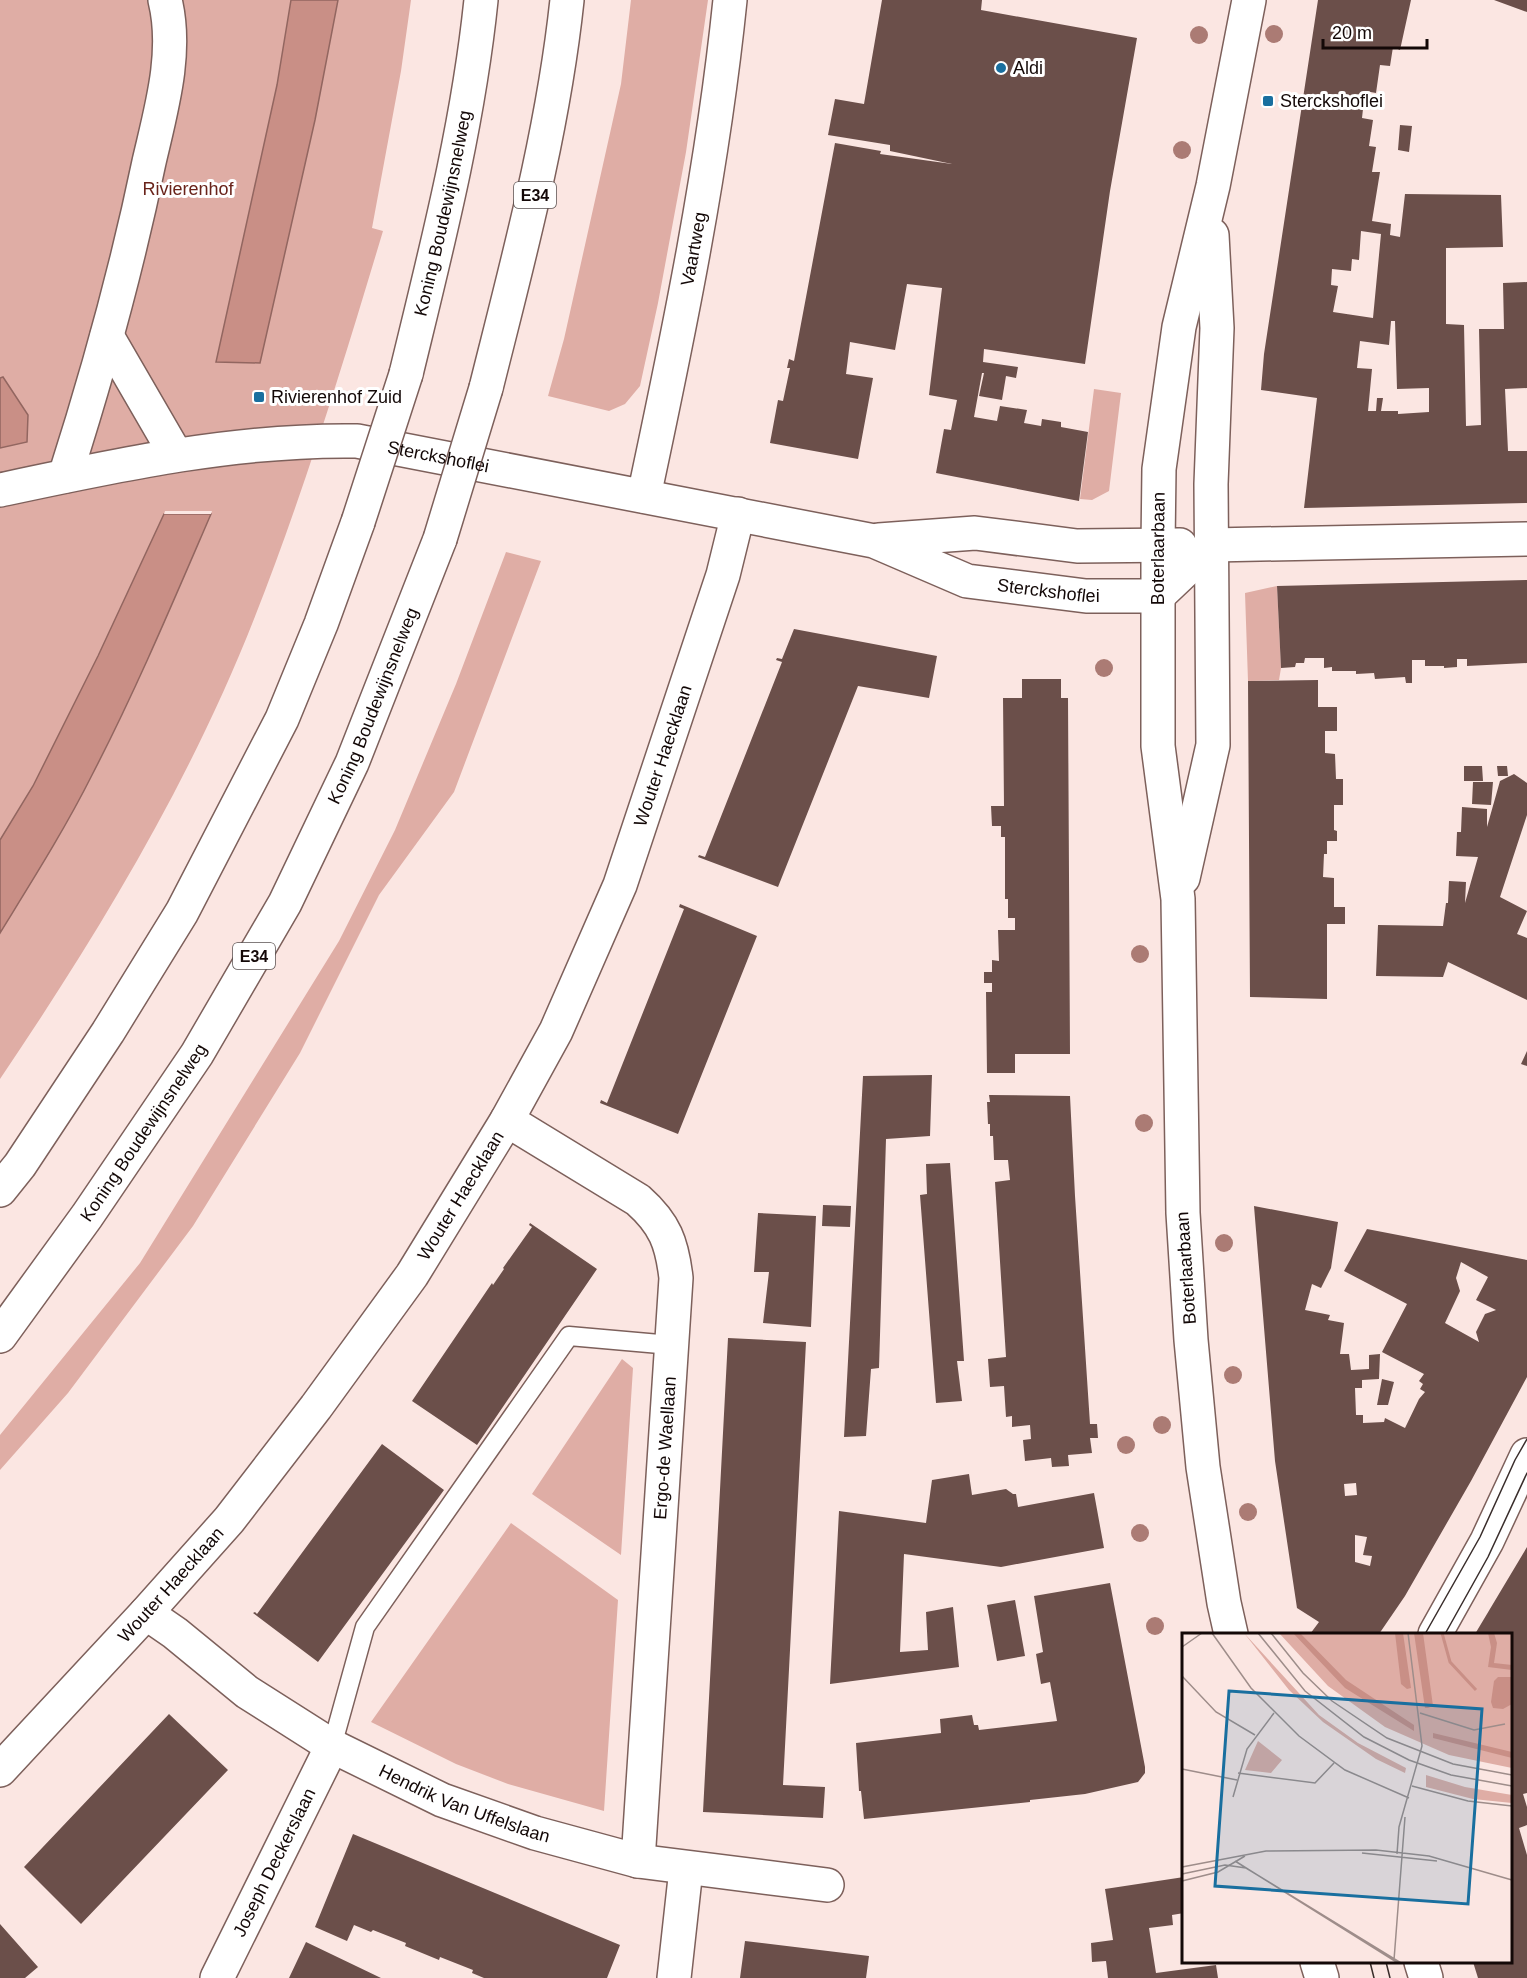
<svg xmlns="http://www.w3.org/2000/svg" width="1527" height="1978" viewBox="0 0 1527 1978" font-family="Arial,sans-serif">
<style>
.green{fill:#dfada5}
.water{fill:#c98f86;stroke:#926660;stroke-width:1.5}
.pier{fill:#fbe6e2}
.building{fill:#6b4f4a;fill-rule:evenodd}
.lines{fill:none;stroke-linecap:round;stroke-linejoin:round}
.lane-casing{stroke:#7d605b;stroke-width:21}
.street-casing{stroke:#7d605b;stroke-width:36}
.secondary-casing{stroke:#7d605b;stroke-width:36}
.highway-casing{stroke:#7d605b;stroke-width:36}
.lane{stroke:#fff;stroke-width:18}
.street{stroke:#fff;stroke-width:33}
.secondary{stroke:#fff;stroke-width:33}
.highway{stroke:#fff;stroke-width:33}
.tram{stroke:#392d2b;stroke-width:1.5}
.highway-bridge-casing{stroke:#7d605b;stroke-width:36;stroke-linecap:butt}
.highway-bridge{stroke:#fff;stroke-width:33}
.tree{fill:#ab7b74}
.poi-dot{fill:#196f9f;stroke:#fff;stroke-width:2}
.labels{text-anchor:middle;stroke-width:6;stroke-linejoin:round;paint-order:stroke}
.shield{fill:#fff;stroke:#5a5251;stroke-width:1.5}
.shield-label{font-size:16px;font-weight:bold;fill:#130807}
.poi-label{font-size:18px;fill:#130807;stroke:#fff;text-anchor:start}
.park-label{font-size:18px;fill:#69231a;stroke:#fff}
.street-label{font-size:18px;fill:#130807;stroke:#fff}
.inset-river{fill:none;stroke:#c98f86;stroke-width:3}
.inset-road{fill:none;stroke:#9e8d8a;stroke-width:1.5}
.view{fill:#196f9f;fill-opacity:0.15;stroke:#196f9f;stroke-width:3}
.inset-edge{fill:none;stroke:#130807;stroke-width:3}
</style>
<rect width="100%" height="100%" fill="#fbe6e2"/>
<path class="green" d="M0 0H411L401 71 372 228 383 231C344 361 304 492 254 619 190 782 98 934 0 1079Z
M631 0H708L686 152 658 303 640 386 625 404 609 411 548 396 564 339 621 84Z
M1094 389 1121 393 1109 491 1092 500 1080 499Z
M506 552 541 561 454 792 379 895 300 1053 193 1226 68 1393 0 1470V1435L140 1263 339 941 395 830 456 684Z
M1277 586 1281 668 1279 680 1248 681 1245 593Z
M622 1359 633 1368 621 1555 532 1494Z
M511 1523 618 1600 604 1811 508 1784 456 1764 371 1722Z"/>
<path class="water" d="M291 0H338L315 120 260 363 216 362 277 85Z
M3 377 28 415 27 442 0 448V378Z
M164 514H211C173 602 136 690 92 775 65 829 32 881 0 933V840L33 786 98 656Z"/>
<path class="pier" d="M165 511H212L211 514H164Z"/>
<path class="building" d="M882 0H982L981 10 1137 38 1110 191 1085 364 984 349 983 362 1018 367 1016 378 1006 376 1002 400 979 396 984 373H982L974 417 997 421 1000 406 1027 410 1024 423 1041 426 1042 419 1061 422V427L1088 432 1079 501 936 473 944 429 951 430 957 400 929 395 942 288 907 284 895 350 850 342 846 374 873 378 858 459 770 443 778 400 783 401 790 368H787L789 359 794 361 835 143 881 151 880 154 952 164 890 151V145L828 135 835 99 864 104Z
M1318 0H1411L1400 50 1393 47 1390 66 1380 65 1376 93 1365 91 1362 118 1373 120 1369 146 1376 147 1372 172H1380L1372 221 1391 224 1390 235 1400 237 1405 194 1501 195 1503 247 1446 248V324L1464 325 1466 426 1481 425 1479 329H1504L1503 283 1527 282V388L1505 389 1508 451H1527V503L1304 508 1317 398 1261 390 1264 354ZM1361 231 1381 234 1373 318 1333 312 1338 286 1331 285 1332 269 1351 271 1352 259 1359 260ZM1391 321H1395L1397 389 1429 388V412L1398 414V411H1381L1383 398H1377L1376 411H1368L1372 369 1357 368 1360 341 1389 345Z
M1494 0H1527V12Z
M1400 125 1412 126 1409 152 1398 150Z
M1527 580V663L1467 666V659H1457V667L1444 668V666H1425V660H1412V683H1406L1405 677 1375 679 1374 673 1356 674V671H1332V667L1324 668V658H1305L1304 663H1296L1295 667 1281 668 1277 586Z
M794 629 937 656 929 698 858 686 778 887 698 857 699 855 705 857 782 662 776 660 777 658 782 659Z
M1022 679H1061V698H1068L1070 1054H1015V1073H987L986 992H992V983H984V972H992V960L999 961 998 930H1015V918H1008V899H1005V837H1001V826H992L991 806H1004L1003 698H1022Z
M1318 680V707H1337V731H1325V753L1335 754 1336 779H1343V805H1334V830L1337 831V841H1327V854H1324L1323 877 1334 878V907H1345V924H1327V999L1250 997 1248 681Z
M1464 766H1482L1483 781H1464Z
M1497 766H1507L1508 776H1498Z
M1514 774 1527 783V815L1500 897 1527 911 1517 934 1527 938V1000L1448 962 1443 977 1376 976 1378 925 1443 926 1446 903H1448L1449 881 1466 882 1465 903 1478 857 1456 856 1457 832H1461L1462 807 1487 809V827L1500 781Z
M1473 782H1493L1491 805 1472 804Z
M680 904 757 936 678 1134 600 1103 601 1100 607 1103 684 909 679 907Z
M1527 1051V1066L1521 1064Z
M932 1075 930 1136 886 1139 879 1368 871 1369 866 1436 844 1437 863 1076Z
M989 1095 1070 1096 1075 1196 1090 1424H1097L1098 1438H1090L1092 1453 1068 1455 1069 1466 1052 1467 1051 1458 1025 1461 1023 1440 1031 1439 1030 1425 1012 1427V1416L1006 1417 1004 1386 990 1387 988 1359 1006 1357 995 1182 1010 1180 1008 1160H994L993 1136H990V1124H988L987 1102H990Z
M950 1163 964 1361H957L962 1401 936 1403 920 1195 927 1194 926 1164Z
M823 1205 851 1206 850 1227 822 1226Z
M1254 1206 1338 1222 1331 1268 1321 1288 1312 1284 1305 1310 1330 1315 1328 1320 1344 1323 1340 1354H1349L1351 1370 1369 1369V1355L1380 1354 1379 1379 1362 1380V1388H1355L1356 1415H1363V1423L1384 1422 1385 1418 1405 1428 1419 1399 1425 1392 1420 1389 1423 1384 1419 1381 1424 1374 1382 1352 1407 1304 1344 1271 1367 1229 1527 1260V1377L1471 1481 1405 1596 1379 1634H1310L1319 1622 1297 1608 1275 1461ZM1461 1262 1488 1277 1476 1300 1496 1310 1485 1314 1476 1332 1479 1342 1445 1323 1460 1291 1456 1278ZM1356 1483 1357 1495 1345 1496 1344 1484ZM1355 1535 1367 1537 1363 1555 1372 1556 1370 1566 1355 1562Z
M758 1213 816 1216 811 1327 763 1323 769 1272H754Z
M530 1223 597 1269 477 1445 412 1401 492 1283 493 1285 504 1269 503 1268 532 1227 529 1225Z
M728 1338 806 1342 783 1785 825 1787 823 1818 703 1812Z
M1382 1379 1394 1382 1388 1405H1377Z
M382 1444 444 1490 318 1662 253 1613 255 1612 257 1614Z
M969 1474 972 1495 1006 1489 1013 1494H1016L1018 1507 1094 1493 1104 1548 1001 1567 904 1554 900 1652 928 1650 926 1612 953 1607 959 1667 830 1684 839 1511 926 1523 932 1480Z
M1527 1547V1793L1523 1794 1527 1807V1825L1519 1828 1527 1855V1978H1478L1473 1962H1510V1634H1475Z
M1110 1583 1145 1767V1773L1138 1782 1085 1794 1030 1800V1802L864 1819 861 1791H859L856 1743 941 1733 940 1719 972 1715 974 1725H978L979 1730 1057 1721 1050 1682 1041 1684 1036 1654 1043 1652 1034 1596Z
M1015 1600 1025 1656 997 1661 987 1605Z
M169 1714 228 1770 81 1924 24 1867Z
M353 1834 620 1945 607 1978H484L472 1973 473 1970 440 1957 439 1960 405 1946 406 1943 373 1930 371 1932 354 1925 347 1941 315 1927Z
M1184 1877V1913L1172 1915 1173 1925 1149 1928 1156 1973 1216 1965 1218 1978H1108L1106 1961 1092 1962 1091 1943 1113 1940 1105 1889Z
M0 1924 38 1967 25 1978H0Z
M745 1941 869 1956 866 1978H740Z
M306 1942 381 1978H289Z"/>
<g class="lines">
<g class="lane-casing">
<path id="lane" d="M332 1746 365 1627 569 1336 671 1345"/>
</g>
<g class="street-casing">
<g id="street">
<path d="M107 336 176 455"/>
<path d="M65 476C98 373 127 268 149 162 161 110 178 53 165 0"/>
<path id="s1" d="M644 496C679 332 713 167 730 0"/>
<path d="M1212 545 1527 539"/>
<path d="M507 1120 638 1200C665 1224 672 1243 676 1278L638 1861"/>
<path id="s2" d="M146 1613 175 1633 247 1692 332 1746 442 1800 535 1833 638 1861 827 1885"/>
<path id="s3" d="M0 1770 146 1613 229 1520 316 1407 412 1275 507 1120 556 1031 620 885 723 575 738 514"/>
<path id="s4" d="M217 1978 332 1746"/>
<path d="M674 1978 686 1869"/>
</g>
</g>
<g class="secondary-casing">
<g id="secondary">
<path id="s5" d="M0 490C117 465 236 439 357 441L874 541 967 581 1086 596H1158L1212 545"/>
<path d="M879 540 975 533 1077 546 1180 545"/>
<path d="M1183 878 1213 745 1211 484 1217 328 1212 235"/>
<path id="s6" d="M1231 1634 1224 1603 1203 1467 1191 1340 1183 1213 1178 899 1158 746V545L1159 469 1179 327 1213 186 1249 0"/>
<path d="M1435 1634 1487 1541 1527 1455"/>
<path d="M1317 1962 1322 1978"/>
<path d="M1421 1962 1426 1978"/>
</g>
</g>
<g class="highway-casing">
<g id="highway">
<path id="s7" d="M406 374C436 250 468 127 481 0"/>
<path d="M486 388C518 260 553 132 567 0"/>
<path d="M0 1190 20 1165 108 1032 182 912 282 719 321 624 358 522"/>
<path id="s8" d="M0 1336 87 1216 197 1054 285 903 352 763 440 539"/>
</g>
</g>
<use href="#lane" class="lane"/>
<use href="#street" class="street"/>
<use href="#secondary" class="secondary"/>
<use href="#highway" class="highway"/>
<path class="tram" d="M1425 1634 1480 1537 1515 1460 1527 1439
M1445 1634 1488 1557 1527 1473
M1370 1962 1374 1978
M1386 1962 1390 1978"/>
<g class="highway-bridge-casing">
<path id="highway-bridge" d="M358 522 406 374
M440 539 486 388"/>
</g>
<use href="#highway-bridge" class="highway-bridge"/>
</g>
<g class="tree">
<circle cx="1274" cy="34" r="9"/>
<circle cx="1199" cy="35" r="9"/>
<circle cx="1182" cy="150" r="9"/>
<circle cx="1104" cy="668" r="9"/>
<circle cx="1140" cy="954" r="9"/>
<circle cx="1144" cy="1123" r="9"/>
<circle cx="1224" cy="1243" r="9"/>
<circle cx="1233" cy="1375" r="9"/>
<circle cx="1162" cy="1425" r="9"/>
<circle cx="1126" cy="1445" r="9"/>
<circle cx="1248" cy="1512" r="9"/>
<circle cx="1140" cy="1533" r="9"/>
<circle cx="1155" cy="1626" r="9"/>
</g>
<g class="poi-dot">
<circle cx="1001" cy="68" r="6"/>
<rect x="1262" y="95" width="12" height="12" rx="3"/>
<rect x="253" y="391" width="12" height="12" rx="3"/>
</g>
<g class="labels">
<g class="shield">
<rect x="514" y="182" width="42" height="26" rx="4.5"/>
<rect x="233" y="943" width="42" height="26" rx="4.5"/>
</g>
<g class="shield-label">
<text x="535" y="201">E34</text>
<text x="254" y="962">E34</text>
</g>
<g class="poi-label">
<text x="1013" y="74">Aldi</text>
<text x="1280" y="107">Sterckshoflei</text>
<text x="271" y="403">Rivierenhof Zuid</text>
</g>
<g class="park-label">
<text x="188" y="195">Rivierenhof</text>
</g>
<g class="street-label">
<text dy="6" stroke="none"><textPath href="#s7" startOffset="165">Koning Boudewijnsnelweg</textPath></text>
<text dy="6" stroke="none"><textPath href="#s1" startOffset="252">Vaartweg</textPath></text>
<text dy="6" stroke="none"><textPath href="#s5" startOffset="444">Sterckshoflei</textPath></text>
<text dy="6" stroke="none"><textPath href="#s6" startOffset="1090">Boterlaarbaan</textPath></text>
<text dy="6" stroke="none"><textPath href="#s5" startOffset="1071">Sterckshoflei</textPath></text>
<text dy="6" stroke="none"><textPath href="#s8" startOffset="735">Koning Boudewijnsnelweg</textPath></text>
<text dy="6" stroke="none"><textPath href="#s3" startOffset="1224">Wouter Haecklaan</textPath></text>
<text dy="6" stroke="none"><textPath href="#s8" startOffset="249">Koning Boudewijnsnelweg</textPath></text>
<text dy="6" stroke="none"><textPath href="#s3" startOffset="738">Wouter Haecklaan</textPath></text>
<text transform="translate(1186 1268) rotate(-94)" y="6">Boterlaarbaan</text>
<text transform="translate(665 1448) rotate(-86)" y="6">Ergo-de Waellaan</text>
<text dy="6" stroke="none"><textPath href="#s3" startOffset="252">Wouter Haecklaan</textPath></text>
<text dy="6" stroke="none"><textPath href="#s2" startOffset="374">Hendrik Van Uffelslaan</textPath></text>
<text dy="6" stroke="none"><textPath href="#s4" startOffset="129">Joseph Deckerslaan</textPath></text>
</g>
</g>
<g transform="translate(1182 1633)">
<rect width="330" height="330" fill="#fbe6e2"/>
<path d="M62 0 137 82 176 110 224 135 223 140 194 126 141 89 107 57ZM97 0H330V135L267 122 203 94 146 53ZM76 108 100 127 89 140 63 137ZM244 142 283 154 330 162V170L291 166 244 154Z" fill="#dfada5"/>
<path d="M111 0H118L164 47 232 92V98L163 55ZM213 0H221L229 55 225 56 219 51ZM232 0H241L251 73 246 75H243ZM306 0H312L315 10 312 30 330 32V37L306 34 309 14ZM316 44H330V71L321 76 311 75 309 69 312 48ZM251 100 330 119V125L251 105Z" fill="#c98f86"/>
<path class="inset-river" d="M260 0 268 29 294 57"/>
<path class="inset-road" d="M30 0 69 55 117 103 163 137 227 165M76 0 123 58 182 104 227 127 269 142 330 153M89 0 121 40 150 68 205 105 271 131 330 142M0 14 20 0M0 43 34 79 73 102M238 80 292 97 323 91M0 136 55 147M56 140 133 150 152 130M230 153 286 168 330 173M51 164 65 116 92 80M180 220 255 228M215 221 217 194 240 113 226 0M53 228 216 330M0 234 84 218 194 217 247 223 330 247M0 241 43 232 64 235 219 330M0 248 36 239 63 223M212 327 223 184"/>
<path class="view" d="M47 58 300 76 286 271 33 253Z"/>
<rect width="330" height="330" class="inset-edge"/>
</g>
<path d="M1323 39v9h104v-9" fill="none" stroke="#130807" stroke-width="3"/>
<text x="1332" y="39" font-size="18" fill="#130807" stroke="#ffffff" stroke-width="4.5" paint-order="stroke">20 m</text>
</svg>
